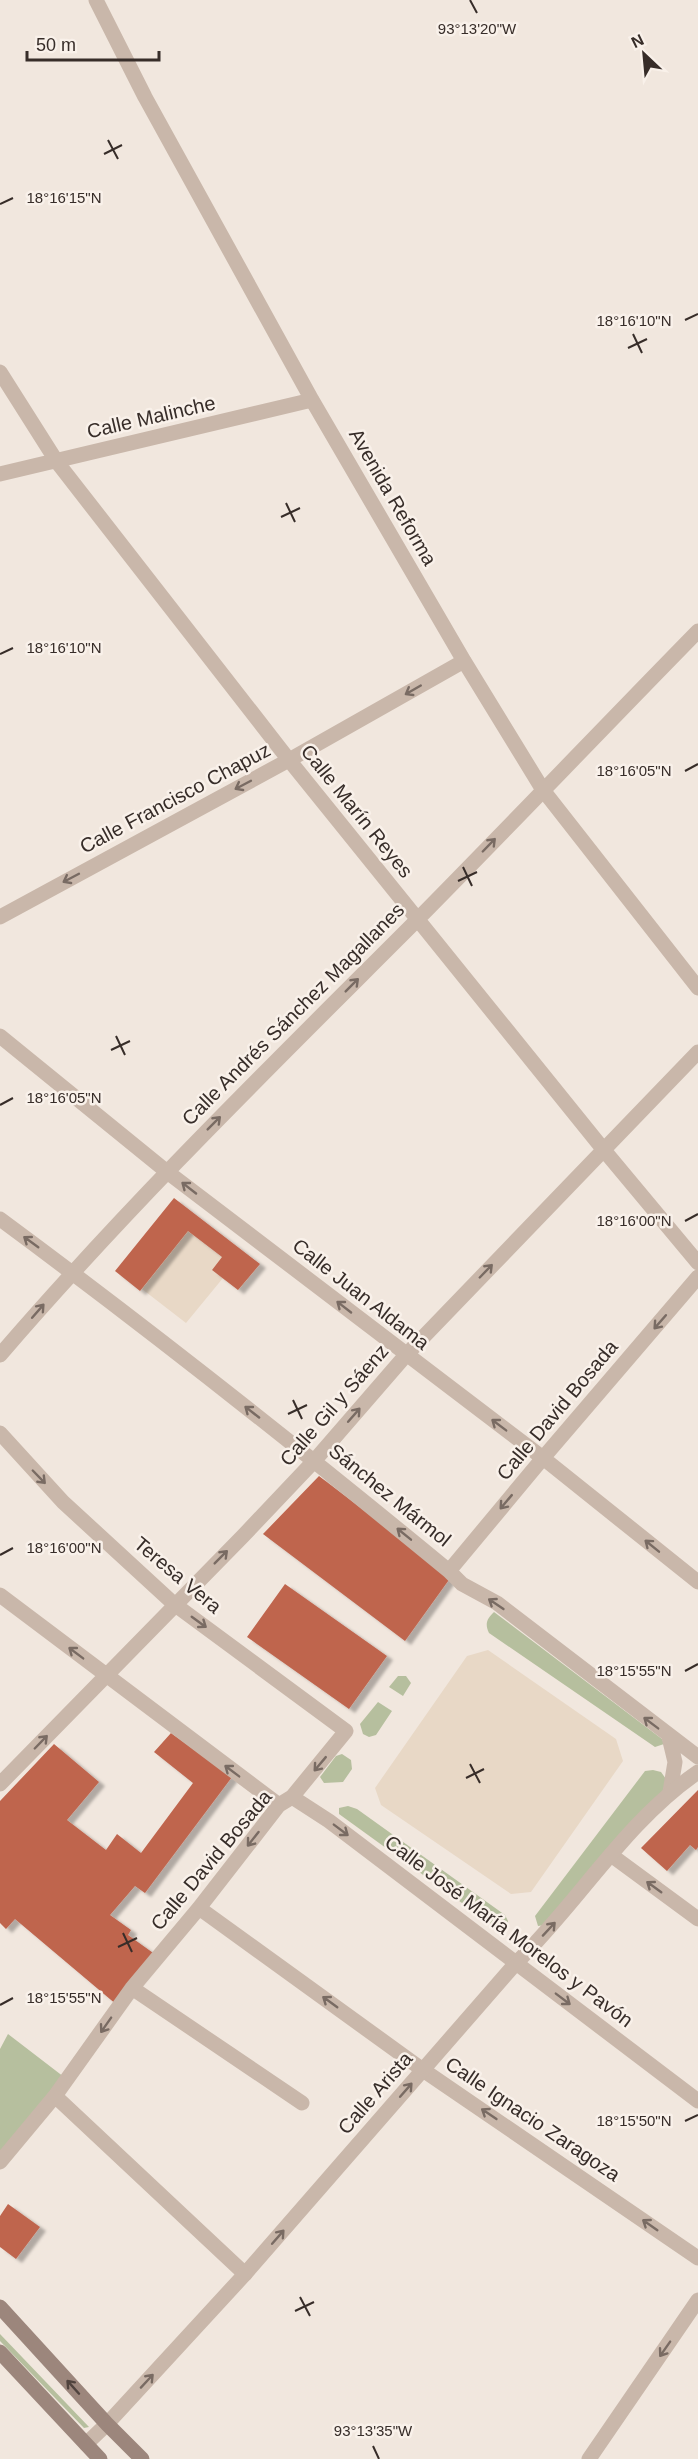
<svg xmlns="http://www.w3.org/2000/svg" width="698" height="2459" viewBox="0 0 698 2459" font-family="Arial,sans-serif">
<style>
.green{fill:#b6bf9e}
.plaza{fill:#e8d8c6}
.building{fill:#bf654e;filter:url(#shadow)}
.lines{fill:none;stroke-linecap:round;stroke-linejoin:round}
.minor{stroke:#c9b7aa;stroke-width:15}
.tertiary{stroke:#c9b7aa;stroke-width:15}
.secondary{stroke:#9c867c;stroke-width:15}
.oneway{stroke:#796b63}
.oneway2{stroke:#50433e}
.ticks{fill:none;stroke:#372d29;stroke-width:2}
.labels{text-anchor:middle;stroke-width:5;stroke-linejoin:round;paint-order:stroke}
.street-label{font-size:20px;fill:#372d29;stroke:#f9f1ea}
.ticks-label{font-size:15px;text-anchor:middle;fill:#372d29;stroke:#f9f1ea;stroke-width:5;stroke-linejoin:round;paint-order:stroke}
</style>
<defs>
<filter id="shadow"><feDropShadow dx="6" dy="4" stdDeviation="1.5" flood-color="#0004"/></filter>
</defs>
<rect width="100%" height="100%" fill="#f1e7de"/>
<path class="green" d="M494 1612 662 1739 664 1744 655 1747 489 1633C484 1623 488 1618 494 1612Z
M398 1676H406L411 1683 403 1696 389 1687Z
M378 1702 392 1711 376 1735 369 1737 363 1734 360 1724Z
M342 1754 351 1760 352 1769 343 1782 324 1783 320 1777 336 1756Z
M653 1770 661 1772 666 1779 665 1789 545 1925 538 1926 535 1916 645 1771Z
M348 1806 357 1809 505 1915 508 1921V1930L502 1932 339 1814V1808Z
M8 2034 64 2077 0 2155V2049Z
M0 2334 89 2427 84 2428 0 2341Z"/>
<path class="plaza" d="M188 1231 222 1257 212 1270 223 1278 186 1323 142 1289Z
M488 1650 616 1739 623 1761 531 1892 511 1894 381 1805 375 1788 467 1656Z"/>
<path class="building" d="M174 1198 260 1264 238 1290 212 1270 222 1257 188 1231 140 1291 115 1271Z
M319 1476 451 1577 405 1641 263 1534Z
M285 1584 387 1656 349 1709 247 1637Z
M171 1733 232 1777 145 1893 135 1886 110 1915 131 1930 128 1935 156 1955 117 2005 15 1919 6 1929 0 1923V1801L54 1744 99 1782 67 1820 106 1850 117 1834 141 1853 193 1783 154 1752Z
M698 1790V1847L696 1850 690 1845 667 1871 641 1848Z
M8 2204 40 2227 16 2259 0 2247V2216Z"/>
<g class="lines">
<path class="minor" d="M96 0 145 97 312 400 464 661 543 790 698 988
M0 372 57 462 289 760 603 1149 698 1263
M0 474 312 400
M0 917 289 760 464 661
M0 1036 166 1171 543 1458 698 1582
M0 1219C153 1332 302 1450 449 1571L462 1584 497 1603 698 1757
M0 1355C129 1205 269 1068 409 928 506 830 601 730 698 631
M0 1433 63 1502 174 1604 346 1731 292 1797 279 1805 199 1908 132 1988 55 2096 0 2162
M449 1571 543 1458 698 1277
M0 1595 279 1805
M669 1737 675 1762 670 1792
M0 1784 243 1536 315 1460 406 1355 698 1052
M292 1797 329 1821 698 2101
M611 1855 698 1919
M199 1908 423 2070 698 2258
M132 1988 302 2103
M55 2096 245 2274
M589 2459 698 2300"/>
<path class="tertiary" d="M86 2444 107 2424 245 2274 516 1963C579 1902 625 1822 698 1772"/>
<path class="secondary" d="M0 2307 107 2424 142 2459
M0 2352 100 2459"/>
</g>
<defs><path id="oneway-shaft" d="M-6 0H5M1.5-3L5.5 0L1.5 3" fill="none" stroke-width="1.6" stroke-linecap="round" stroke-linejoin="round" transform="scale(1.5)"/></defs>
<g class="oneway">
<use href="#oneway-shaft" transform="translate(413 690) rotate(150)"/>
<use href="#oneway-shaft" transform="translate(243 785) rotate(152)"/>
<use href="#oneway-shaft" transform="translate(489 845) rotate(-46)"/>
<use href="#oneway-shaft" transform="translate(71 878) rotate(152)"/>
<use href="#oneway-shaft" transform="translate(352 985) rotate(-45)"/>
<use href="#oneway-shaft" transform="translate(214 1123) rotate(-45)"/>
<use href="#oneway-shaft" transform="translate(189 1188) rotate(-142)"/>
<use href="#oneway-shaft" transform="translate(31 1242) rotate(-144)"/>
<use href="#oneway-shaft" transform="translate(486 1271) rotate(-46)"/>
<use href="#oneway-shaft" transform="translate(344 1307) rotate(-142)"/>
<use href="#oneway-shaft" transform="translate(38 1311) rotate(-49)"/>
<use href="#oneway-shaft" transform="translate(660 1322) rotate(131)"/>
<use href="#oneway-shaft" transform="translate(252 1412) rotate(-142)"/>
<use href="#oneway-shaft" transform="translate(354 1415) rotate(-49)"/>
<use href="#oneway-shaft" transform="translate(499 1425) rotate(-143)"/>
<use href="#oneway-shaft" transform="translate(39 1477) rotate(46)"/>
<use href="#oneway-shaft" transform="translate(506 1502) rotate(130)"/>
<use href="#oneway-shaft" transform="translate(404 1534) rotate(-141)"/>
<use href="#oneway-shaft" transform="translate(652 1546) rotate(-141)"/>
<use href="#oneway-shaft" transform="translate(221 1557) rotate(-45)"/>
<use href="#oneway-shaft" transform="translate(496 1604) rotate(-146)"/>
<use href="#oneway-shaft" transform="translate(199 1622) rotate(36)"/>
<use href="#oneway-shaft" transform="translate(76 1653) rotate(-143)"/>
<use href="#oneway-shaft" transform="translate(651 1723) rotate(-143)"/>
<use href="#oneway-shaft" transform="translate(41 1742) rotate(-46)"/>
<use href="#oneway-shaft" transform="translate(320 1764) rotate(130)"/>
<use href="#oneway-shaft" transform="translate(232 1771) rotate(-143)"/>
<use href="#oneway-shaft" transform="translate(341 1830) rotate(37)"/>
<use href="#oneway-shaft" transform="translate(253 1839) rotate(128)"/>
<use href="#oneway-shaft" transform="translate(654 1887) rotate(-144)"/>
<use href="#oneway-shaft" transform="translate(549 1929) rotate(-47)"/>
<use href="#oneway-shaft" transform="translate(563 1999) rotate(37)"/>
<use href="#oneway-shaft" transform="translate(330 2002) rotate(-144)"/>
<use href="#oneway-shaft" transform="translate(106 2025) rotate(125)"/>
<use href="#oneway-shaft" transform="translate(406 2090) rotate(-49)"/>
<use href="#oneway-shaft" transform="translate(489 2114) rotate(-146)"/>
<use href="#oneway-shaft" transform="translate(650 2225) rotate(-145)"/>
<use href="#oneway-shaft" transform="translate(278 2237) rotate(-49)"/>
<use href="#oneway-shaft" transform="translate(665 2349) rotate(125)"/>
<use href="#oneway-shaft" transform="translate(147 2381) rotate(-47)"/>
</g>
<use class="oneway2" href="#oneway-shaft" transform="translate(73 2387) rotate(-132)"/>
<path class="ticks" d="M470 0 477 13M108 140 118 159M104 154 122 145M0 204 13 198M685 320 698 314M633 334 642 353M628 348 647 339M286 503 295 522M281 517 300 508M0 654 13 648M685 771 698 764M463 867 472 886M458 881 477 872M116 1036 125 1055M111 1050 130 1041M0 1105 13 1098M685 1221 698 1214M293 1400 302 1419M288 1414 307 1405M0 1555 13 1548M685 1671 698 1664M470 1764 480 1783M466 1778 484 1769M123 1933 132 1952M118 1947 137 1938M0 2005 13 1998M685 2121 698 2115M300 2297 310 2316M295 2311 314 2302M373 2446 379 2459"/>
<g class="labels">
<g class="street-label">
<text transform="translate(151 417) rotate(-13)" y="7">Calle Malinche</text>
<text transform="translate(393 497) rotate(60)" y="7">Avenida Reforma</text>
<text transform="translate(175 798) rotate(-28)" y="7">Calle Francisco Chapuz</text>
<text transform="translate(357 811) rotate(51)" y="7">Calle Marín Reyes</text>
<text transform="translate(293 1014) rotate(-45)" y="7">Calle Andrés Sánchez Magallanes</text>
<text transform="translate(361 1294) rotate(38)" y="7">Calle Juan Aldama</text>
<text transform="translate(334 1405) rotate(-49)" y="7">Calle Gil y Sáenz</text>
<text transform="translate(557 1410) rotate(-50)" y="7">Calle David Bosada</text>
<text transform="translate(390 1495) rotate(39)" y="7">Sánchez Mármol</text>
<text transform="translate(178 1575) rotate(40)" y="7">Teresa Vera</text>
<text transform="translate(211 1860) rotate(-50)" y="7">Calle David Bosada</text>
<text transform="translate(509 1931) rotate(37)" y="7">Calle José María Morelos y Pavón</text>
<text transform="translate(375 2093) rotate(-49)" y="7">Calle Arista</text>
<text transform="translate(533 2119) rotate(34)" y="7">Calle Ignacio Zaragoza</text>
</g>
</g>
<g class="ticks-label">
<text x="477" y="34">93°13'20"W</text>
<text x="64" y="203">18°16'15"N</text>
<text x="634" y="326">18°16'10"N</text>
<text x="64" y="653">18°16'10"N</text>
<text x="634" y="776">18°16'05"N</text>
<text x="64" y="1103">18°16'05"N</text>
<text x="634" y="1226">18°16'00"N</text>
<text x="64" y="1553">18°16'00"N</text>
<text x="634" y="1676">18°15'55"N</text>
<text x="64" y="2003">18°15'55"N</text>
<text x="634" y="2126">18°15'50"N</text>
<text x="373" y="2436">93°13'35"W</text>
</g>
<g transform="translate(644 54) rotate(334)" stroke="#f9f1ea" stroke-width="4.5" paint-order="stroke">
<path d="M0-4.5L10 22L0 15L-10 22Z" fill="#372d29"/>
<text y="-9" font-size="16" font-weight="bold" text-anchor="middle" fill="#372d29">N</text>
</g>
<path d="M27 51v9h132v-9" fill="none" stroke="#372d29" stroke-width="3"/>
<text x="36" y="51" font-size="18" fill="#372d29" stroke="#f9f1ea" stroke-width="4.5" paint-order="stroke">50 m</text>
</svg>
